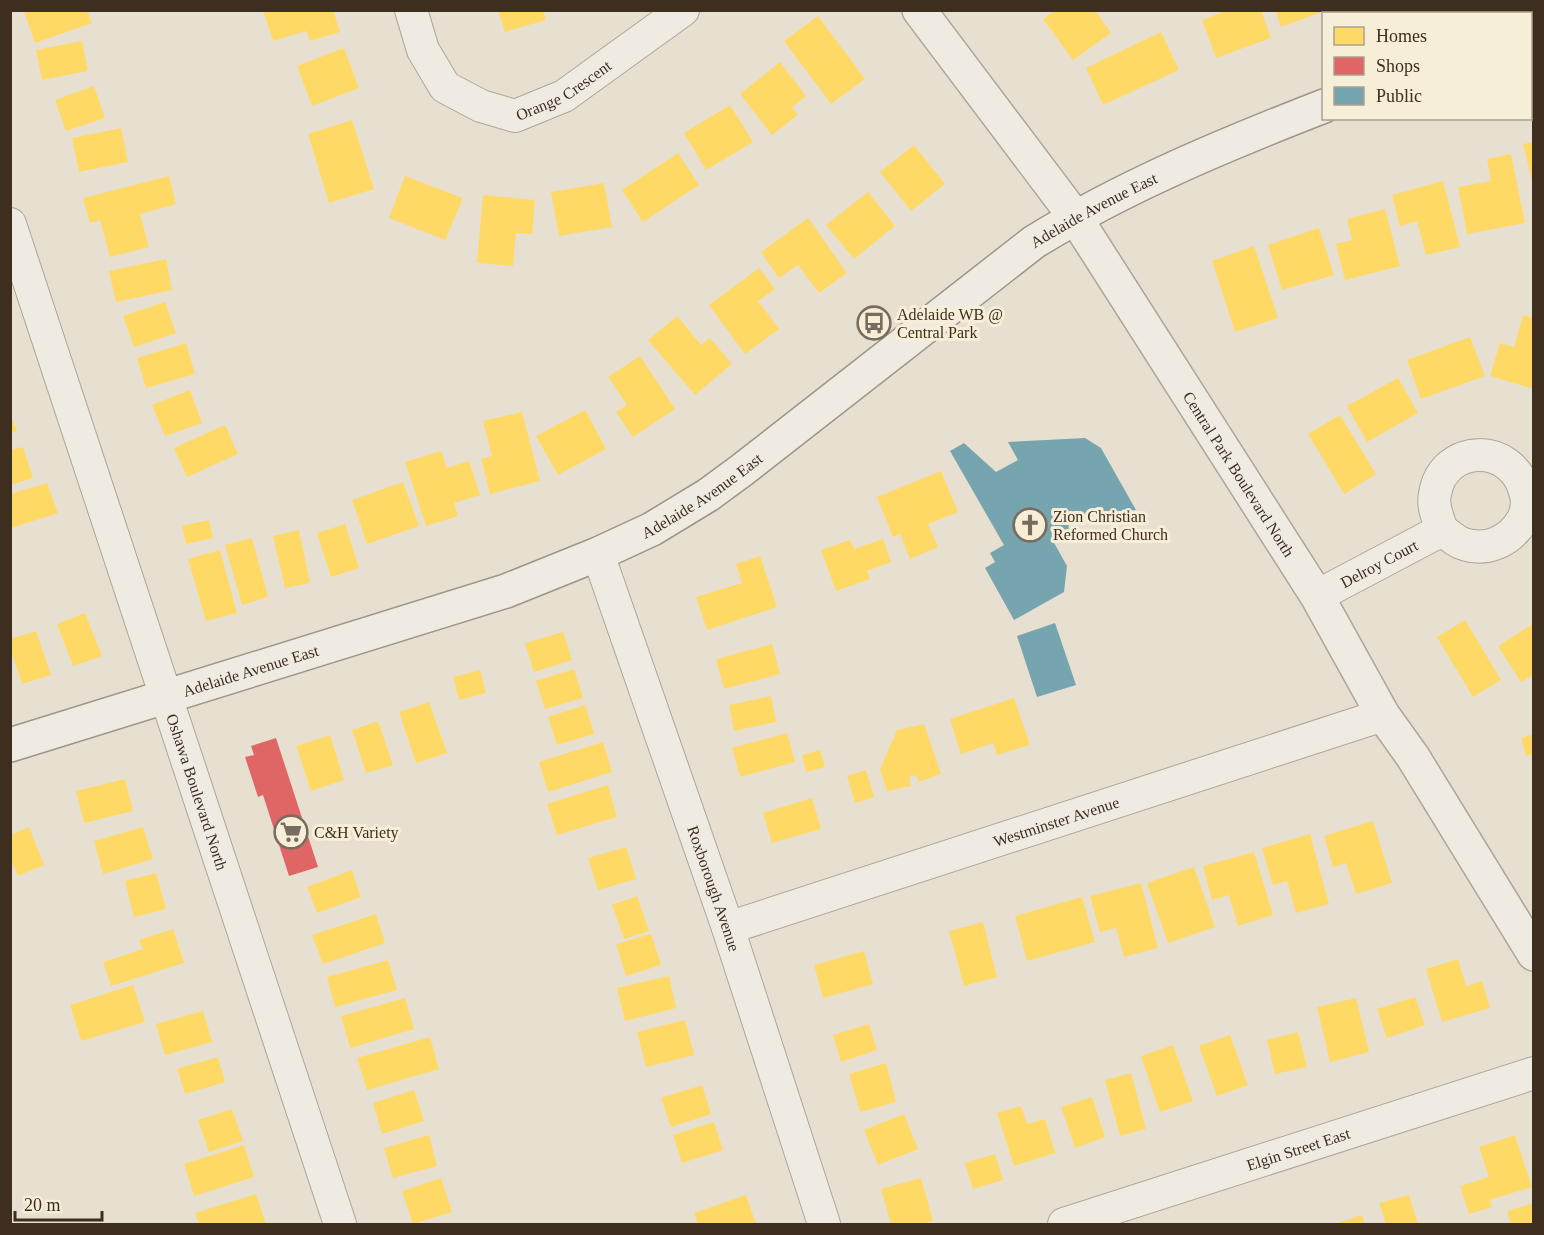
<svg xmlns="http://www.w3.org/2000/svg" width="1544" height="1235" viewBox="0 0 1544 1235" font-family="'Times New Roman',serif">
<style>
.homes{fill:#ffd966}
.shops{fill:#e06666}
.public{fill:#76a5af}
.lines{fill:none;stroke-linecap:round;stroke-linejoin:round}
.minor-casing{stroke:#ada599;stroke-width:34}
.tertiary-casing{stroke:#ada599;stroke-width:36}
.secondary-casing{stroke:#9c958a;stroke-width:36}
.minor{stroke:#efebe3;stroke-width:32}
.tertiary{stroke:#efebe3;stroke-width:33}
.secondary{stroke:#efebe3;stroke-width:33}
.labels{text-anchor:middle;stroke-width:6;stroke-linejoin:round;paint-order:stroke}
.street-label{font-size:16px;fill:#3d2e20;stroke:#f7eed8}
.poi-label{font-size:16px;fill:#3d2e20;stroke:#f7eed8;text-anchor:start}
</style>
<rect width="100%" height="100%" fill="#e7e0d1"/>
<path class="homes" d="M28 10H87L92 23 35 43 24 12Z
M263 10H333L340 32 310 41 306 31 273 41Z
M498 10H543L546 20 505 32Z
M1055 10H1095L1111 33 1073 60 1043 19Z
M1228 10H1261L1271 38 1216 58 1202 20Z
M1275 10H1325V11L1281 27Z
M818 16 865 79 831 104 784 41Z
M1161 32 1179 70 1103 105 1086 68Z
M82 41 88 71 42 80 36 50Z
M344 48 359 88 312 106 297 66Z
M780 62 806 96 792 107 798 115 772 135 740 94Z
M94 86 105 118 66 131 55 100Z
M730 105 753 142 706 170 684 133Z
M352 120 374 189 329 203 308 134Z
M121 128 128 162 79 172 72 138Z
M1534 142V184L1533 185 1523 144Z
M914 145 945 184 911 211 880 172Z
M678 153 699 185 643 222 622 190Z
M1511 154 1525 223 1467 234 1458 187 1491 181 1487 159Z
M169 176 176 204 140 214 149 247 110 257 100 220 90 223 83 198Z
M405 176 463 198 445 240 389 218Z
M1443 181 1460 247 1426 255 1417 221 1400 226 1392 195Z
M604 183 612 227 559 236 551 192Z
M868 192 895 226 854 259 826 225Z
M483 195 535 200 532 234 516 233 513 266 477 263Z
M1385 209 1400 266 1345 280 1336 244 1352 240 1347 219Z
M808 218 847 273 819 293 798 265 779 278 761 252Z
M1319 228 1334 275 1282 290 1268 245Z
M1254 246 1278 318 1235 332 1212 261Z
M166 259 172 290 116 302 109 271Z
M759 268 775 289 758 301 779 329 745 354 709 305Z
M165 302 176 333 134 347 123 316Z
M1523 315 1534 318V389L1490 376 1500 343 1514 347Z
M677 316 701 345 710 338 732 364 695 395 648 340Z
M1470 337 1485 376 1421 399 1407 360Z
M186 343 195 374 146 388 137 358Z
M640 356 675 409 633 437 616 412 627 405 608 377Z
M1398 378 1418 413 1367 442 1347 406Z
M190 390 202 423 165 436 152 405Z
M585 410 606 449 558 475 536 436Z
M522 412 540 481 490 494 481 459 492 456 483 421Z
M10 414 17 431 10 433Z
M1340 415 1376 474 1344 494 1308 434Z
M225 425 238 454 187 477 174 448Z
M23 447 33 478 10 485V450Z
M441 451 447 468 469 461 480 495 454 503 458 516 426 526 405 462Z
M941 471 958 512 928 524 938 547 910 559 900 534 893 537 877 497Z
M403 482 419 526 367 544 352 500Z
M47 483 58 513 11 528 10 494Z
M209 520 213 538 186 544 182 526Z
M345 524 359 568 331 577 317 533Z
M299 530 310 583 285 588 273 536Z
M252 538 268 597 242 605 225 545Z
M883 539 891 562 867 571 870 579 836 591 821 550 850 540 854 549Z
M220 550 237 613 206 621 188 559Z
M760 556 777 607 707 630 696 597 742 583 736 564Z
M85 613 102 656 73 666 57 624Z
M1465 620 1501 680 1473 697 1437 637Z
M1534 623V674L1521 682 1498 646Z
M36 631 51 675 22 684 10 648V639Z
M563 632 572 660 534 672 525 643Z
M772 644 780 674 724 689 716 659Z
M574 669 583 698 545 709 536 681Z
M480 670 486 693 459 700 453 677Z
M771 696 776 722 734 731 729 705Z
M1014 698 1030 745 997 755 993 743 961 754 950 719Z
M429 702 447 753 416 763 399 712Z
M585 705 594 734 557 745 548 717Z
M378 721 393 765 366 773 352 730Z
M924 724 941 774 919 782 916 775 909 777 911 786 887 791 880 769 897 730Z
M787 733 795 762 740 777 732 748Z
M1534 734V754L1526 756 1521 738Z
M330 735 344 780 311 791 296 746Z
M603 742 612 772 548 792 539 762Z
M820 750 825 767 806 772 802 755Z
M866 770 874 797 855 803 847 776Z
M125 779 133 811 84 823 76 791Z
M608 785 617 817 557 835 547 804Z
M812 798 821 829 772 843 763 813Z
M1373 821 1392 883 1356 894 1346 863 1333 867 1324 836Z
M29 827 44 865 18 876 10 858V835Z
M143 827 153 859 103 874 94 841Z
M1310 834 1329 904 1296 913 1287 881 1273 885 1262 848Z
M626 847 636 879 598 890 588 858Z
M1254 852 1273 915 1238 926 1229 895 1212 900 1203 866Z
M1194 867 1215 927 1168 943 1147 883Z
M352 870 361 897 317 913 307 887Z
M156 873 166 909 134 917 125 881Z
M1141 883 1158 948 1124 957 1116 928 1100 932 1090 896Z
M637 896 649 931 624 939 612 905Z
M1082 897 1095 942 1027 961 1015 916Z
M376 914 385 943 323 964 312 935Z
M983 922 997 977 964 986 949 931Z
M173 929 184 963 111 986 103 962 143 949 139 940Z
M651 934 661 965 626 976 616 944Z
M864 951 873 984 823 998 814 965Z
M1458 959 1466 986 1482 981 1490 1008 1442 1022 1426 969Z
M388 960 397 990 335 1007 327 977Z
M669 976 676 1008 625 1021 617 988Z
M133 985 145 1022 81 1041 70 1005Z
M1415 997 1425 1025 1387 1038 1377 1009Z
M405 998 414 1029 350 1048 341 1016Z
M1356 998 1369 1052 1330 1062 1317 1007Z
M203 1011 212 1042 165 1055 156 1024Z
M685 1020 694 1055 646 1067 637 1032Z
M869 1024 877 1050 841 1062 833 1035Z
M1298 1032 1307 1067 1275 1074 1267 1040Z
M1230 1035 1248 1085 1217 1096 1199 1046Z
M430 1037 439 1069 367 1090 357 1058Z
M1173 1045 1193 1101 1160 1112 1141 1056Z
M218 1057 225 1082 185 1094 177 1069Z
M886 1063 896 1102 860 1112 849 1074Z
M1131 1073 1146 1129 1120 1136 1105 1080Z
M702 1085 711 1114 671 1127 661 1098Z
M414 1090 424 1121 382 1134 373 1103Z
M1092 1097 1105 1137 1075 1148 1061 1107Z
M1021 1106 1027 1124 1045 1119 1055 1153 1014 1166 997 1113Z
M232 1109 243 1141 209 1152 198 1120Z
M904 1114 918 1149 878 1165 864 1130Z
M714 1122 723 1150 682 1163 673 1135Z
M429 1135 437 1166 393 1178 384 1148Z
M1515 1135 1532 1187 1490 1200 1492 1207 1469 1214 1460 1186 1489 1177 1479 1147Z
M244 1145 254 1177 194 1196 184 1164Z
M995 1154 1003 1180 973 1189 965 1163Z
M441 1178 452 1212 413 1224 402 1191Z
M921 1178 933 1221 921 1224H891L881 1189Z
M256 1194 266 1224H199L195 1213Z
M746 1195 756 1224H698L694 1213Z
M1409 1195 1418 1224H1386L1379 1203Z
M1534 1203V1224H1511L1507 1211Z
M1362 1215 1365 1224H1334Z"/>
<path class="shops" d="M276 738 318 867 289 876 263 795 258 797 245 757 254 755 251 746Z"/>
<path class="public" d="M1085 438 1101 448 1136 510 1068 518 1069 533 1053 541 1067 566 1064 592 1014 620 985 568 995 562 990 553 1004 545 950 451 964 443 996 472 1018 460 1008 442Z
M1055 623 1076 685 1037 697 1017 636Z"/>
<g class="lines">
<g class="minor-casing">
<g id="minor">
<path id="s1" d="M411 10 423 50 445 87 481 106 515 116 564 96 683 10"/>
<path id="s2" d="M10 224 340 1224"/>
<path id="s3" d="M598 554 728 928 824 1224"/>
<path id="s4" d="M1317 596 1442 530C1438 518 1432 506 1435 494 1443 443 1513 442 1525 492 1528 500 1527 510 1523 519 1511 541 1486 553 1461 543 1454 540 1448 534 1442 530"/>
<path id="s5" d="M728 928 1383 715"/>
<path id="s6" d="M1064 1224 1534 1073"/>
</g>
</g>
<g class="tertiary-casing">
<g id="tertiary">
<path id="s7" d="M919 10 1075 217 1317 596 1383 715 1413 757 1534 954"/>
</g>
</g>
<g class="secondary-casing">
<g id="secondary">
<path d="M1530 22 1534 21"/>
<path id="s8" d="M10 745 506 591 598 554 652 529 708 495 742 470 1034 242C1125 186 1224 145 1324 106"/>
</g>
</g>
<use href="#minor" class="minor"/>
<use href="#tertiary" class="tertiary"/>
<use href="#secondary" class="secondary"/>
</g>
<defs>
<g id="bus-ring" transform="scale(1.725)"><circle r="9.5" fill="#f7eed8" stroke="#786c5e" stroke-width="1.5"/><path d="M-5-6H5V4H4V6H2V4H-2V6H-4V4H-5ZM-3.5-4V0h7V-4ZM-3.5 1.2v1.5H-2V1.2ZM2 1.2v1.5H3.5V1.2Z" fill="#786c5e"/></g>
<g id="church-ring" transform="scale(1.725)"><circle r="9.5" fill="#f7eed8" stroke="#786c5e" stroke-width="1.5"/><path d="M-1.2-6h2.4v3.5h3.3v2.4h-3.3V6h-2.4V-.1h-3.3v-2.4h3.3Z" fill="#786c5e"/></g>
<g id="supermarket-ring" transform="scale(1.725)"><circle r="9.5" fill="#f7eed8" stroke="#786c5e" stroke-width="1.5"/><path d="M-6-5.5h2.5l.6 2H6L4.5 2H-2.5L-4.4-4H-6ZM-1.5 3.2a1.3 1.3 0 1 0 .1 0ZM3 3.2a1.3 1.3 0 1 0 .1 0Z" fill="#786c5e"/></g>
</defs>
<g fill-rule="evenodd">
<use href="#bus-ring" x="874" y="323"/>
<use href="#church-ring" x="1030" y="525"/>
<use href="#supermarket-ring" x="291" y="832"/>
</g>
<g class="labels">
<g class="street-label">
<text dy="6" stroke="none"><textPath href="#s1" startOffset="216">Orange Crescent</textPath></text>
<text dy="6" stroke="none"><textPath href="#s8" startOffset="1224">Adelaide Avenue East</textPath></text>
<text dy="6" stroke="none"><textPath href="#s7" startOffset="564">Central Park Boulevard North</textPath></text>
<text dy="6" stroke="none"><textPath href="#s8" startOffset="738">Adelaide Avenue East</textPath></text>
<text dy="6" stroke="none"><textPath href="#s4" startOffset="70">Delroy Court</textPath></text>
<text dy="6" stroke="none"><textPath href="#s8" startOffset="252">Adelaide Avenue East</textPath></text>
<text dy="6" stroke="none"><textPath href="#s2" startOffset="598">Oshawa Boulevard North</textPath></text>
<text dy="6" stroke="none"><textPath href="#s5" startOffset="345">Westminster Avenue</textPath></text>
<text dy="6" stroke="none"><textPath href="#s3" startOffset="354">Roxborough Avenue</textPath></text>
<text dy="6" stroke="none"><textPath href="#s6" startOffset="246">Elgin Street East</textPath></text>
</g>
<g class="poi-label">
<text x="897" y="320">Adelaide WB @<tspan x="897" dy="18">Central Park</tspan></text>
<text x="1053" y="522">Zion Christian<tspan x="1053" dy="18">Reformed Church</tspan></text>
<text x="314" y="838">C&amp;H Variety</text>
</g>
</g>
<rect width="1544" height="1235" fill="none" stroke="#3d2e20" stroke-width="24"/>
<rect x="1322" y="12" width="210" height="108" fill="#f7eed8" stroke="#ada18e" stroke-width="1.5"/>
<rect x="1334" y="27" width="30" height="18" fill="#ffd966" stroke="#ada18e" stroke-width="1.5"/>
<text x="1376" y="42" font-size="18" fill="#3d2e20">Homes</text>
<rect x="1334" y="57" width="30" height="18" fill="#e06666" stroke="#ada18e" stroke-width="1.5"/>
<text x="1376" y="72" font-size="18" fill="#3d2e20">Shops</text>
<rect x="1334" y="87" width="30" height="18" fill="#76a5af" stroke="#ada18e" stroke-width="1.5"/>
<text x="1376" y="102" font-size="18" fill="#3d2e20">Public</text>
<path d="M15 1211v9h87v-9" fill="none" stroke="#3d2e20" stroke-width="3"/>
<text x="24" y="1211" font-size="18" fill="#3d2e20" stroke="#f7eed8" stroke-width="4.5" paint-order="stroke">20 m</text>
</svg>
